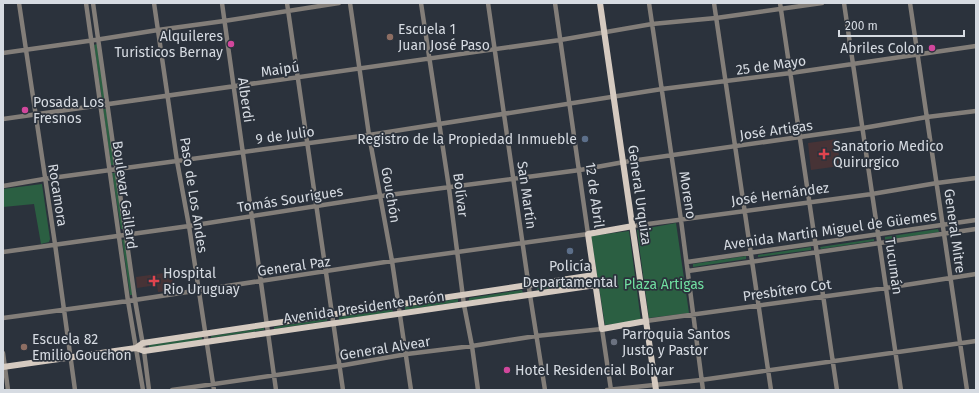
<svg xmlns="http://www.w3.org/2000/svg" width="979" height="393" viewBox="0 0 979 393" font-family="'Fira Sans',sans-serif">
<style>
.medical{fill:#473336}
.green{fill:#2b5f42}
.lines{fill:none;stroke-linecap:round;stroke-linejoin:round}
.minor{stroke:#837e79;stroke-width:4.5}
.major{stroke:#d5cac0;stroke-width:6}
.education-dot{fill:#8d6e63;stroke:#2b323c;stroke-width:1.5}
.hotel-dot{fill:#d1479c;stroke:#2b323c;stroke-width:1.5}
.service-dot{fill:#5c6f8a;stroke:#2b323c;stroke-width:1.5}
.health-dot{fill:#e0444e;stroke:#2b323c;stroke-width:1.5}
.worship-dot{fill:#6b7280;stroke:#2b323c;stroke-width:1.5}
.labels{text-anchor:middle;stroke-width:3.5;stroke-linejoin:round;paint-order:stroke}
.poi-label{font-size:14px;fill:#d6dbe2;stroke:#2b323c;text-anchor:start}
.street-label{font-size:14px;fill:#d6dbe2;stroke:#2b323c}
.park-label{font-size:14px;fill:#70dea0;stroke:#2b323c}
</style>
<rect width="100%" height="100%" fill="#2b323c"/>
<path class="medical" d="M837 139 840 166 811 170 808 143Z
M171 272 174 290 158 292 157 285 137 288 136 277Z"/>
<path class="green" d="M97 44 106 100H102L94 45Z
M103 109H106L115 165H111Z
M112 173H116L124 229H121Z
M42 184 50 239 49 242 41 244 34 204 3 207V189Z
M676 223 689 313 649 318 637 230Z
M938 229 939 232 885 240V237Z
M629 231 641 321 605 325 591 236Z
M125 239 133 295H130L122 240Z
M874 239V241L821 249 820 247Z
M811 247V250L758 257V255Z
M746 256V259L693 267V264Z
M590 280V282L537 290V287Z
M522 290 523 293 469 301V298Z
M458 299V302L405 310V307Z
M392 309 393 312 339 320V317Z
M327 319V321L274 329V327Z
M264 328V330L211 338V336Z
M202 337V340L149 348V345Z"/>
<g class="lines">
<path class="minor" d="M19 3 55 244 75 390
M86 3 128 301 143 390
M93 3 135 300 144 351 149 390
M154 3 177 161 189 226 214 390
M222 3 276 390
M287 3 343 390
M350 3 369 135 392 261 411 390
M421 3 449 188 464 305 472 346 478 390
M488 3 530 295 545 390
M649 3 681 220 703 390
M714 3 771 390
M780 3 837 390
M844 3 901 390
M910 3 967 390
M3 53 95 40 158 30 224 21 339 3
M3 119 560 40 652 24 716 18 822 3
M3 186 44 179 369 135 662 89 791 73 976 46
M633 226 872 194 937 183 976 178
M3 252 189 226 381 196 580 170 624 162 863 128 927 117 976 111
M687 262 976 220
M688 271 976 229
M3 318 128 301 392 261 588 234 555 3
M646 321 886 288 976 274
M3 353 8 390
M172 390 339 366 407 354 472 346 536 336 602 329 611 390
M607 390 701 380 976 341"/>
<path class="major" d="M600 3 656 390
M633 226 588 234 602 329 646 321
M136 348 144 351 596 285
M3 367 136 348 143 343 594 275"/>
</g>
<g class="education-dot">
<circle cx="390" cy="37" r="4"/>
<circle cx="24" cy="347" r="4"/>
</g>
<g class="hotel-dot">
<circle cx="231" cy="44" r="4"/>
<circle cx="932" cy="48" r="4"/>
<circle cx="25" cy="110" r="4"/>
<circle cx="507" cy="370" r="4"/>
</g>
<g class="service-dot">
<circle cx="585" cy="139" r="4"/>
<circle cx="570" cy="251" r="4"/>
</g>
<g class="health-dot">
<path d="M822 148h4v4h4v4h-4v4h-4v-4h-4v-4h4z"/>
<path d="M152 275h4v4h4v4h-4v4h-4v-4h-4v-4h4z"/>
</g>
<circle class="worship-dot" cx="614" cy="342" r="4"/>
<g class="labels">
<g class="poi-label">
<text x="398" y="34">Escuela 1<tspan x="398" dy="16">Juan José Paso</tspan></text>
<text x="223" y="41" text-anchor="end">Alquileres<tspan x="223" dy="16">Turisticos Bernay</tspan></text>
<text x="924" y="53" text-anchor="end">Abriles Colon</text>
<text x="33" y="107">Posada Los<tspan x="33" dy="16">Fresnos</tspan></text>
<text x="577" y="144" text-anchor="end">Registro de la Propiedad Inmueble</text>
<text x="833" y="151">Sanatorio Medico<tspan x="833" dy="16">Quirurgico</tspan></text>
<text x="570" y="271" text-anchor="middle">Policía<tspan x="570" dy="16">Departamental</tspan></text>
<text x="163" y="278">Hospital<tspan x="163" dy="16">Rio Uruguay</tspan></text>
<text x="622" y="339">Parroquia Santos<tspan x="622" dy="16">Justo y Pastor</tspan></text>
<text x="32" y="344">Escuela 82<tspan x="32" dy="16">Emilio Gouchon</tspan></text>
<text x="515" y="375">Hotel Residencial Bolivar</text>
</g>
<g class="street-label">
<text transform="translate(771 65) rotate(-8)" y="5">25 de Mayo</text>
<text transform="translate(280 69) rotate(-8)" y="5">Maipú</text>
<text transform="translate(246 100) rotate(82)" y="5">Alberdi</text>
<text transform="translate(776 130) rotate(-8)" y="5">José Artigas</text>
<text transform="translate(285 135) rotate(-8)" y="5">9 de Julio</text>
<text transform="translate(780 194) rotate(-8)" y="5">José Hernández</text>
<text transform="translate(58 195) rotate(81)" y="5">Rocamora</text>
<text transform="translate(125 195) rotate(82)" y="5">Boulevar Gaillard</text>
<text transform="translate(194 195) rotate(81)" y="5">Paso de Los Andes</text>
<text transform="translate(391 195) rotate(80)" y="5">Gouchón</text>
<text transform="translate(461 195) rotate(83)" y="5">Bolívar</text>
<text transform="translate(527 195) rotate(82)" y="5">San Martín</text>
<text transform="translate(595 195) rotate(82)" y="5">12 de Abril</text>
<text transform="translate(640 195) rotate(82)" y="5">General Urquiza</text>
<text transform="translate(688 195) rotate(81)" y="5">Moreno</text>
<text transform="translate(290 199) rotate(-9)" y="5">Tomás Sourigues</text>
<text transform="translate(830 230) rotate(-8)" y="5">Avenida Martin Miguel de Güemes</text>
<text transform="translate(955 231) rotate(82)" y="5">General Mitre</text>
<text transform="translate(294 266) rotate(-8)" y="5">General Paz</text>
<text transform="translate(894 266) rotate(82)" y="5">Tucumán</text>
<text transform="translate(787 290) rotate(-8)" y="5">Presbítero Cot</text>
<text transform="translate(364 307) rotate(-8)" y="5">Avenida Presidente Perón</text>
<text transform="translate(385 348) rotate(-9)" y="5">General Alvear</text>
</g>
<g class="park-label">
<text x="664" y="289">Plaza Artigas</text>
</g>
</g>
<rect width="979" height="393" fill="none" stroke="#d6dbe2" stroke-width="8"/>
<path d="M839 30v6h125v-6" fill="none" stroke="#d6dbe2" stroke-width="2"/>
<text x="845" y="30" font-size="12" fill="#d6dbe2" stroke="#2b323c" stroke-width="3" paint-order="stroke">200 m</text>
</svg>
